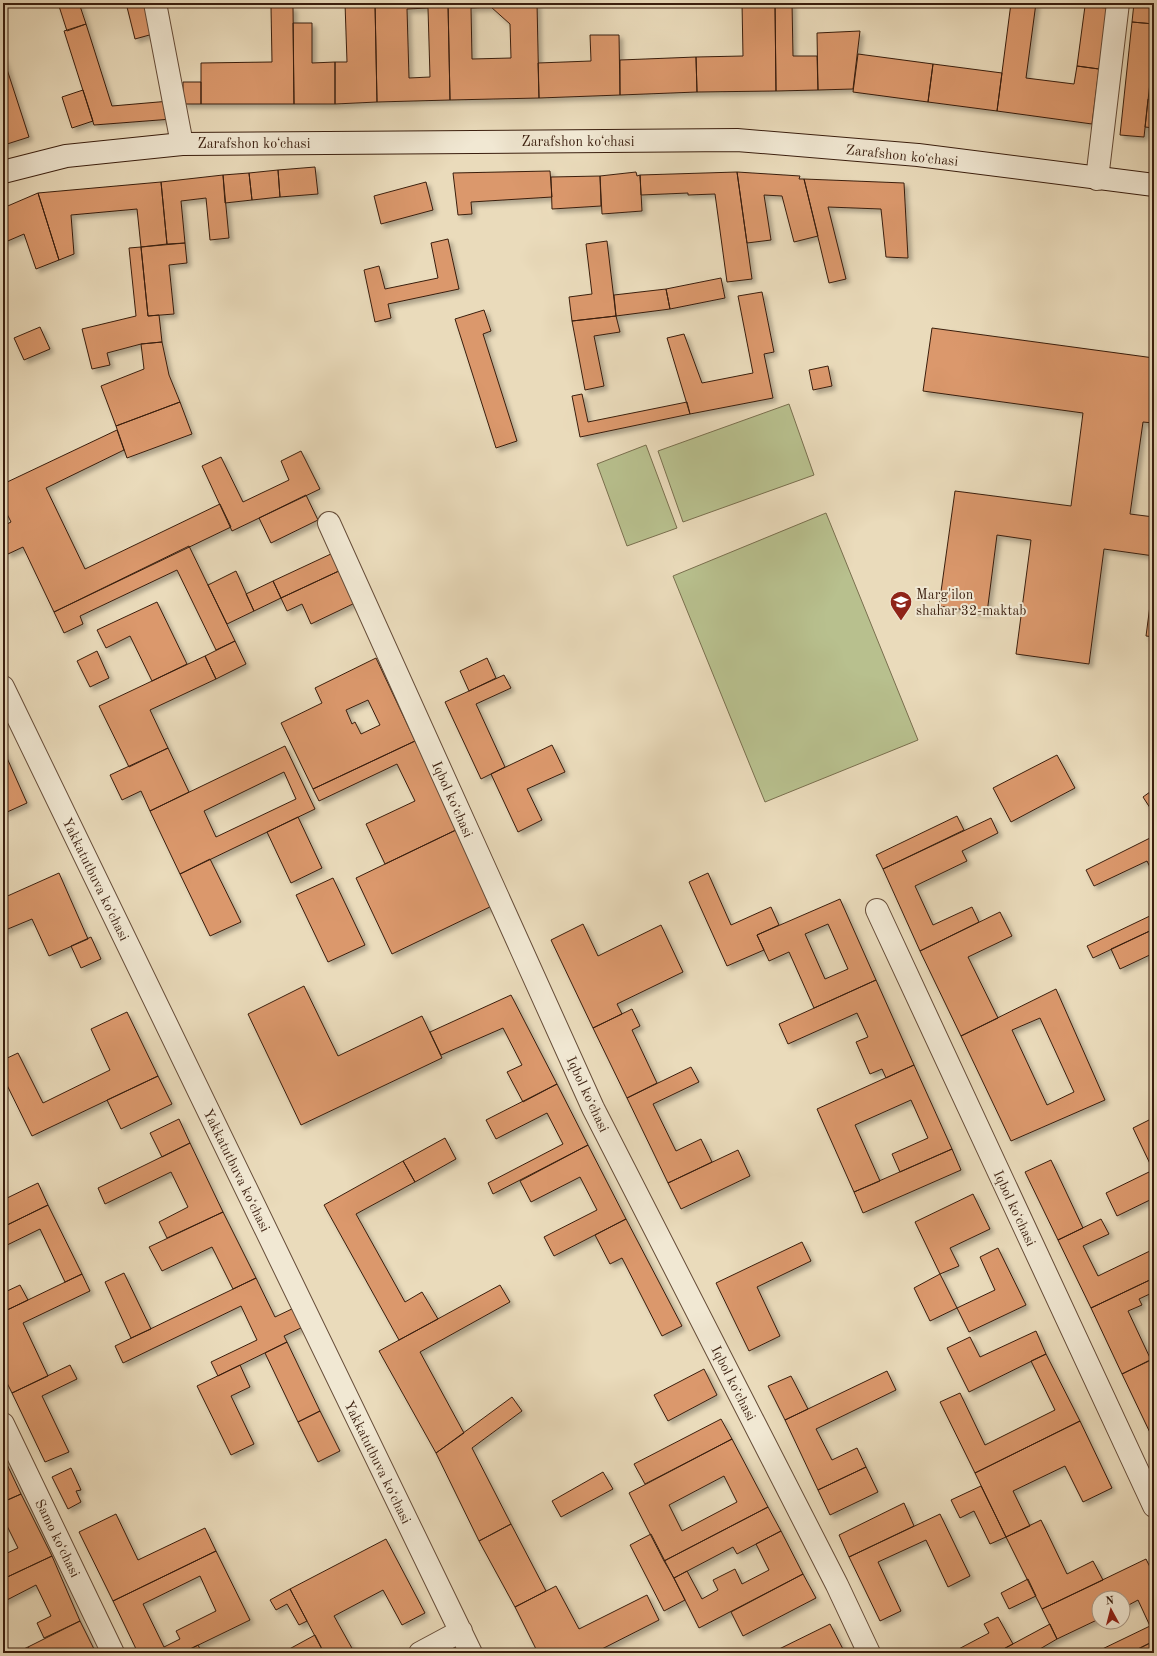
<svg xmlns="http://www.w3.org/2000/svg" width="1157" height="1656" viewBox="0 0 1157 1656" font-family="'Old Standard TT',serif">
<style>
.green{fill:#b8c08e;stroke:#796f4e}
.building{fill:#db986c;stroke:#3a1e0e;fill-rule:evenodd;filter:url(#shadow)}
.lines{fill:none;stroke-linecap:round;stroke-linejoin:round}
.street-casing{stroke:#664d39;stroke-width:24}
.secondary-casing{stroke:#3a1e0e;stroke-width:24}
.street{stroke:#f1e8d3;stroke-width:22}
.secondary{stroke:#f1e8d3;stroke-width:22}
.labels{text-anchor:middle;stroke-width:4;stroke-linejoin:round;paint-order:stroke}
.street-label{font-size:14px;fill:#3a1e0e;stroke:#f1e8d3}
.poi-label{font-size:14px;fill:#3a1e0e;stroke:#f1e8d3;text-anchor:start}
</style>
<defs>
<filter id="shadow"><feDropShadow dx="3.5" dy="3.5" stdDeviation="2" flood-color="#0004"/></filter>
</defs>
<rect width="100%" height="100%" fill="#eadbbb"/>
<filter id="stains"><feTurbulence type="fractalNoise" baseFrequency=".005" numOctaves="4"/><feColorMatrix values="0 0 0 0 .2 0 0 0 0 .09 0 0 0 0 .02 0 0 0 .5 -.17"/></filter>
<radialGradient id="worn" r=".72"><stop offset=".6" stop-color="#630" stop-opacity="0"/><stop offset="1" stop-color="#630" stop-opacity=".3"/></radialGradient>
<path class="green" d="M789 404 814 475 683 522 658 451Z
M646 445 677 528 627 546 597 464Z
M826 513 918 740 765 802 673 576Z"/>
<path class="building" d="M58 3H79L86 24 67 31Z
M126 3H145L153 34 135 39Z
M345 3H375L377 102 335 104V62H347Z
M375 3H448L450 100 377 102ZM428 8 430 77 409 78 407 9Z
M448 3H537L539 98 450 100ZM491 7 510 24 511 58 472 59 471 8Z
M742 3H775L776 91 697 92 696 57 743 56Z
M775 3H792L793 56H817L818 90 776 91Z
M1011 3H1036L1026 78 1074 84 1077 66 1099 69 1092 124 997 111Z
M1134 3H1154V24L1132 22Z
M1085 6 1107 8 1099 69 1077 66Z
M271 7H293L294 104H201V63L272 62Z
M1132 22 1154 24V46L1144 137 1120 135Z
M293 23H312V63L335 62V104H294Z
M86 24 112 106 170 101 172 119 94 125 64 31Z
M860 31 853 89 818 90 817 33Z
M590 35H619L620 95 539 98 538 63 591 61Z
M858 54 933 64 928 102 853 92Z
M3 57 29 137 4 145 3 143Z
M696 57 697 92 620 95V60Z
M933 64 1002 73 997 111 928 102Z
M183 82H201V104H183Z
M83 90 93 121 72 128 62 97Z
M1148 99 1154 100V128L1145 127Z
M315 167 318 194 280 197 278 170Z
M278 170 280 197 252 200 249 173Z
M550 171 552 197 471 202 472 214 458 215 453 173Z
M636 172 637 176 640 175 642 211 602 214 600 176Z
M737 172 752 279 727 282 715 194 688 195V193L641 195 640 175Z
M737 172 800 176 799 179H804L818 236 794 242 782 196 764 195 771 240 747 243Z
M249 173 252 200 225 203 223 175Z
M223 175 229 238 210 240 206 198 181 201 185 243 167 244 161 182Z
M600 176 601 206 552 209 551 177Z
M804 179 904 183 908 258 886 257 881 209 828 207 846 279 829 283Z
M161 182 167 244 141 247 137 209 71 215 74 254 59 260 38 193Z
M426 182 433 210 381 224 374 196Z
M38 193 59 260 36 269 24 234 3 243V208Z
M448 239 459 289 388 304 391 318 375 322 364 270 379 266 385 289 438 278 431 243Z
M607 241 616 316 572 321 569 297 592 294 586 244Z
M185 243 187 263 169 265 174 314 148 316 141 247Z
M141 247 148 316 159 315 162 342 141 344 107 353 110 365 92 369 82 329 136 316 129 248Z
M721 278 725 298 670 309 666 289Z
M666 289 670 309 616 316 614 295Z
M762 292 774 352 764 354 773 398 690 414 667 338 684 334 702 383 753 373 738 296Z
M484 310 491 331 483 334 517 441 496 448 455 319Z
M616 316 620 332 594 336 604 386 585 390 572 321Z
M40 327 50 349 24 360 14 338Z
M932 328 1154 358V423L1143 422 1130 514 1154 517V556L1104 549 1089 664 1016 654 1031 540 997 535 987 613 939 606 955 491 1071 506 1083 413 923 391Z
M162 342 169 375 180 402 116 426 101 386 144 369 141 344Z
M828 366 832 386 813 390 809 370Z
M582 394 588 422 687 402 690 414 580 437 572 396Z
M180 402 192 434 127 458 116 426Z
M117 430 124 450 46 488 85 569 220 504 231 527 54 612 23 547 8 554 3 545V526L11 522 3 506V484Z
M301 451 320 489 232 531 202 466 221 457 243 502 289 480 281 461Z
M306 495 318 520 271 543 259 518Z
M189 546 235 641 216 650 177 570 80 616 83 624 64 633 54 612Z
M333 553 341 570 281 598 273 581Z
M341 570 357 602 311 624 302 604 287 611 281 598Z
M236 571 254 611 227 624 208 585Z
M1154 575V637L1146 636Z
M273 581 281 598 254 611 246 594Z
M157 602 187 664 152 681 130 636 106 648 97 630Z
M235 641 246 664 216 679 205 656Z
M97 651 109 678 90 687 77 661Z
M205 656 216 679 150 710 168 748 129 767 99 706Z
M376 658 415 741 313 789 281 723 322 703 315 688ZM368 700 380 725 361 734 355 722 352 724 346 710Z
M487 658 496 678 469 691 460 671Z
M504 675 511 688 476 704 505 767 481 779 445 702Z
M415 741 458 829 385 864 366 824 415 801 397 764 319 801 313 789Z
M552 745 565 772 527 789 542 820 518 832 491 774Z
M285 746 315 809 180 874 150 811ZM284 772 296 799 216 837 204 811Z
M168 748 189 792 150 811 141 791 122 800 110 775Z
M3 749 27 803 5 813 3 808Z
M1057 755 1075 788 1011 822 993 788Z
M1154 789V814L1143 797Z
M957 816 964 830 883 869 876 855Z
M298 817 322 868 291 883 267 832Z
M991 818 998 833 962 851 967 861 915 886 933 925 972 907 979 922 920 951 883 869Z
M458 829 494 905 392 954 356 878Z
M1154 836V875L1147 861 1094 886 1086 870Z
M210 859 241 922 210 936 180 874Z
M59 873 88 939 49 956 32 919 3 931V898Z
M708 873 731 925 771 907 779 925 757 935 764 950 727 966 689 882Z
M333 878 365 945 328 962 296 895Z
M840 899 876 980 814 1008 789 952 769 961 757 935ZM828 924 848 969 825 979 805 934Z
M1000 912 1012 936 968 957 998 1018 961 1036 920 951Z
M1154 914V929L1093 958 1087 946Z
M583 924 598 956 661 925 683 972 617 1004 622 1014 593 1028 551 940Z
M1154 929V953L1120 969 1111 949Z
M91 937 101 959 81 968 71 946Z
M876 980 914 1065 886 1078 882 1069 870 1074 856 1042 868 1037 857 1013 788 1044 779 1024Z
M304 986 338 1056 422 1016 442 1058 301 1125 248 1014Z
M1056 989 1105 1100 1011 1141 961 1036ZM1040 1018 1074 1092 1047 1105 1012 1030Z
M511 995 557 1084 523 1102 507 1072 522 1065 503 1028 441 1055 430 1032Z
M632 1009 640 1026 632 1030 657 1083 627 1098 593 1028Z
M127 1012 158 1076 32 1136 3 1077V1060L18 1053 43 1103 110 1070 91 1029Z
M914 1065 952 1149 900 1172 892 1154 928 1138 911 1100 855 1125 880 1181 854 1192 817 1109Z
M691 1067 699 1082 653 1104 676 1151 701 1139 712 1162 668 1183 627 1098Z
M158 1076 172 1104 121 1129 107 1100Z
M557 1084 588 1145 493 1194 488 1183 563 1144 547 1113 496 1139 486 1120Z
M179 1119 190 1143 162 1157 150 1133Z
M1151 1119 1154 1126V1182L1149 1172 1153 1170 1133 1128Z
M445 1138 456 1159 415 1182 403 1161Z
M190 1143 223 1212 167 1238 159 1222 188 1207 171 1172 105 1204 98 1188Z
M588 1145 626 1219 554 1256 544 1237 597 1210 580 1177 531 1202 520 1181Z
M952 1149 961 1170 863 1213 854 1192Z
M738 1150 750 1176 681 1209 668 1183Z
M1051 1160 1083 1228 1058 1240 1025 1172Z
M403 1161 415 1182 356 1214 405 1302 422 1292 438 1319 399 1340 324 1205Z
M1149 1172 1154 1182V1198L1117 1216 1106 1193Z
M38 1183 48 1205 3 1227V1200Z
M973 1194 990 1229 950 1248 959 1266 940 1274 915 1222Z
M48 1205 82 1274 65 1282 40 1229 3 1247V1227Z
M223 1212 256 1278 233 1289 212 1247 162 1271 149 1247Z
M626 1219 682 1326 662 1336 622 1258 610 1264 595 1235Z
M1101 1219 1109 1234 1083 1246 1098 1276 1154 1249V1278L1091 1308 1058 1240Z
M802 1242 811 1261 757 1287 780 1336 749 1351 716 1283Z
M998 1248 1026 1305 969 1332 957 1308 995 1290 980 1257Z
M124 1273 151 1329 131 1338 105 1282Z
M82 1274 90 1291 23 1323 48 1376 12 1393 3 1375V1312Z
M940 1274 957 1308 930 1321 914 1288Z
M256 1278 275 1317 296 1307 305 1326 284 1336 287 1342 218 1376 211 1362 257 1340 241 1306 123 1363 115 1346Z
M1154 1278V1292L1139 1299 1142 1305 1128 1311 1151 1360 1122 1374 1091 1308Z
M20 1285 28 1300 3 1312V1293Z
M500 1285 510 1302 420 1352 464 1433 436 1453 379 1351Z
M1036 1331 1046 1354 969 1392 947 1348 970 1337 980 1357Z
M287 1342 320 1411 298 1422 265 1353Z
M1046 1354 1080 1421 975 1473 940 1402 960 1393 985 1445 1055 1410 1031 1361Z
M1154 1358V1441L1122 1374Z
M70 1365 77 1379 42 1396 69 1452 45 1462 12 1393Z
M240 1365 250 1387 231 1396 254 1444 231 1455 197 1386Z
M704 1369 717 1395 668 1421 654 1395Z
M887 1371 896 1390 816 1429 832 1460 857 1448 866 1467 818 1490 785 1420Z
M791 1376 808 1409 785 1420 768 1386Z
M512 1397 522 1411 472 1448 511 1524 479 1541 436 1453Z
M320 1411 340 1451 318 1462 298 1422Z
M721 1419 732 1439 645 1484 634 1464Z
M1080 1421 1112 1488 1083 1502 1065 1466 1013 1491 1030 1526 1006 1537 975 1473Z
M732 1439 768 1507 664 1561 629 1493ZM724 1476 737 1502 682 1531 669 1505Z
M3 1456 21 1494 3 1502Z
M866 1467 878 1492 830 1515 818 1490Z
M71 1468 81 1490 76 1491 81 1502 68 1509 52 1477Z
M603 1472 613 1489 561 1517 552 1501Z
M981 1486 1006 1537 990 1544 974 1511 960 1518 951 1500Z
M21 1494 52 1556 3 1579V1555L18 1548 5 1522 3 1523V1502Z
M904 1503 914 1526 849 1557 839 1535Z
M768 1507 781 1531 737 1554 733 1547 674 1578 664 1561Z
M116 1514 138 1560 205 1528 216 1551 113 1601 79 1532Z
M940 1514 970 1576 948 1587 926 1540 878 1562 901 1611 880 1621 849 1557Z
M1041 1520 1067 1574 1093 1561 1103 1580 1042 1609 1006 1537Z
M511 1524 546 1591 515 1607 479 1541Z
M781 1531 803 1574 699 1628 674 1578 687 1571 702 1599 718 1590 713 1580 735 1569 742 1584 769 1570 756 1544Z
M651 1534 685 1600 664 1611 630 1545Z
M386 1539 425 1613 402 1625 383 1590 334 1616 353 1650 348 1653H324L290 1589Z
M216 1551 250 1620 182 1653H138L113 1601ZM200 1576 216 1611 176 1631 180 1639 164 1647 143 1604Z
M52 1556 80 1621 44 1638 37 1623 51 1616 36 1585 3 1602V1579Z
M1146 1559 1154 1575V1641L1130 1653H1094L1150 1626 1138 1600 1123 1608V1598H1099V1619L1057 1639 1042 1609Z
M803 1574 816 1598 743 1636 731 1612Z
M1028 1579 1036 1596 1009 1609 1001 1593Z
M556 1586 579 1629 647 1595 659 1620 594 1653H538L515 1607Z
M290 1589 307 1621 299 1625 287 1604 276 1610 270 1600Z
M998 1617 1013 1644 996 1653H951L989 1633 984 1624Z
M80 1621 96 1653H68L66 1650 60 1653H31L28 1647Z
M830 1624 845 1653H771Z
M1050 1624 1057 1639 1033 1653H996Z
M315 1635 324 1653H282Z
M1154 1641V1653H1130Z
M198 1645 202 1653H182Z
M28 1647 31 1653H15Z"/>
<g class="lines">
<g class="street-casing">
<path id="street" d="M155 3 182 144
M1097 179 1118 3
M329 523 593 1108 837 1585 869 1653
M3 687 471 1653
M877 910 1154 1506
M3 1424 113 1653
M420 1653 461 1631"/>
</g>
<g class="secondary-casing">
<path id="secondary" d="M3 172 66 156 182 144 737 140 918 155 1154 185"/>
</g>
<use href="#street" class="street"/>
<use href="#secondary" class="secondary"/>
</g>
<defs>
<g id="school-pin" transform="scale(1.15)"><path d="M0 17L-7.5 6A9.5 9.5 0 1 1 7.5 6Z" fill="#8f2418" stroke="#f1e8d3"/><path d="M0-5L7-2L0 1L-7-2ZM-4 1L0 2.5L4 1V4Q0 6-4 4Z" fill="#fff"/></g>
</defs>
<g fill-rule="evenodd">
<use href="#school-pin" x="901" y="602"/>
</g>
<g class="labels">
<g class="street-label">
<text x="578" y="146">Zarafshon koʻchasi</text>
<text x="254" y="148">Zarafshon koʻchasi</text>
<text transform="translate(902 155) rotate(6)" y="5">Zarafshon koʻchasi</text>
<text transform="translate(453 799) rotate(66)" y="5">Iqbol koʻchasi</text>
<text transform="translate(96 879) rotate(64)" y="5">Yakkatutbuva koʻchasi</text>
<text transform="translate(588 1094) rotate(65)" y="5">Iqbol koʻchasi</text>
<text transform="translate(237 1170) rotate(64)" y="5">Yakkatutbuva koʻchasi</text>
<text transform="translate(1015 1208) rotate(65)" y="5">Iqbol koʻchasi</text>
<text transform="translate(734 1383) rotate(63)" y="5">Iqbol koʻchasi</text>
<text transform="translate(378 1462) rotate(64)" y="5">Yakkatutbuva koʻchasi</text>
<text transform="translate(58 1538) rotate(64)" y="5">Samo koʻchasi</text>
</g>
<g class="poi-label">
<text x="916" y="599">Marg'ilon<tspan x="916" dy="16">shahar 32-maktab</tspan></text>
</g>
</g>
<rect width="1157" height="1656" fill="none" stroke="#eadbbb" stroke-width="16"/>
<rect x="4" y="4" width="1149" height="1648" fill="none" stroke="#3a1e0e" stroke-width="2"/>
<rect x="8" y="8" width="1141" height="1640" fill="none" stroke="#3a1e0e"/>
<g transform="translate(1111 1610) rotate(353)"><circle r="19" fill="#f1e8d3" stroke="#a89784"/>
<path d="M0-3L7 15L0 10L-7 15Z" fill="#8f2418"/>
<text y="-6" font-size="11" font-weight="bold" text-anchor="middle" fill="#3a1e0e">N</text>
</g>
<rect width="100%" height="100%" filter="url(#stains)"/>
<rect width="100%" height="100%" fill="url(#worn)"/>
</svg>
